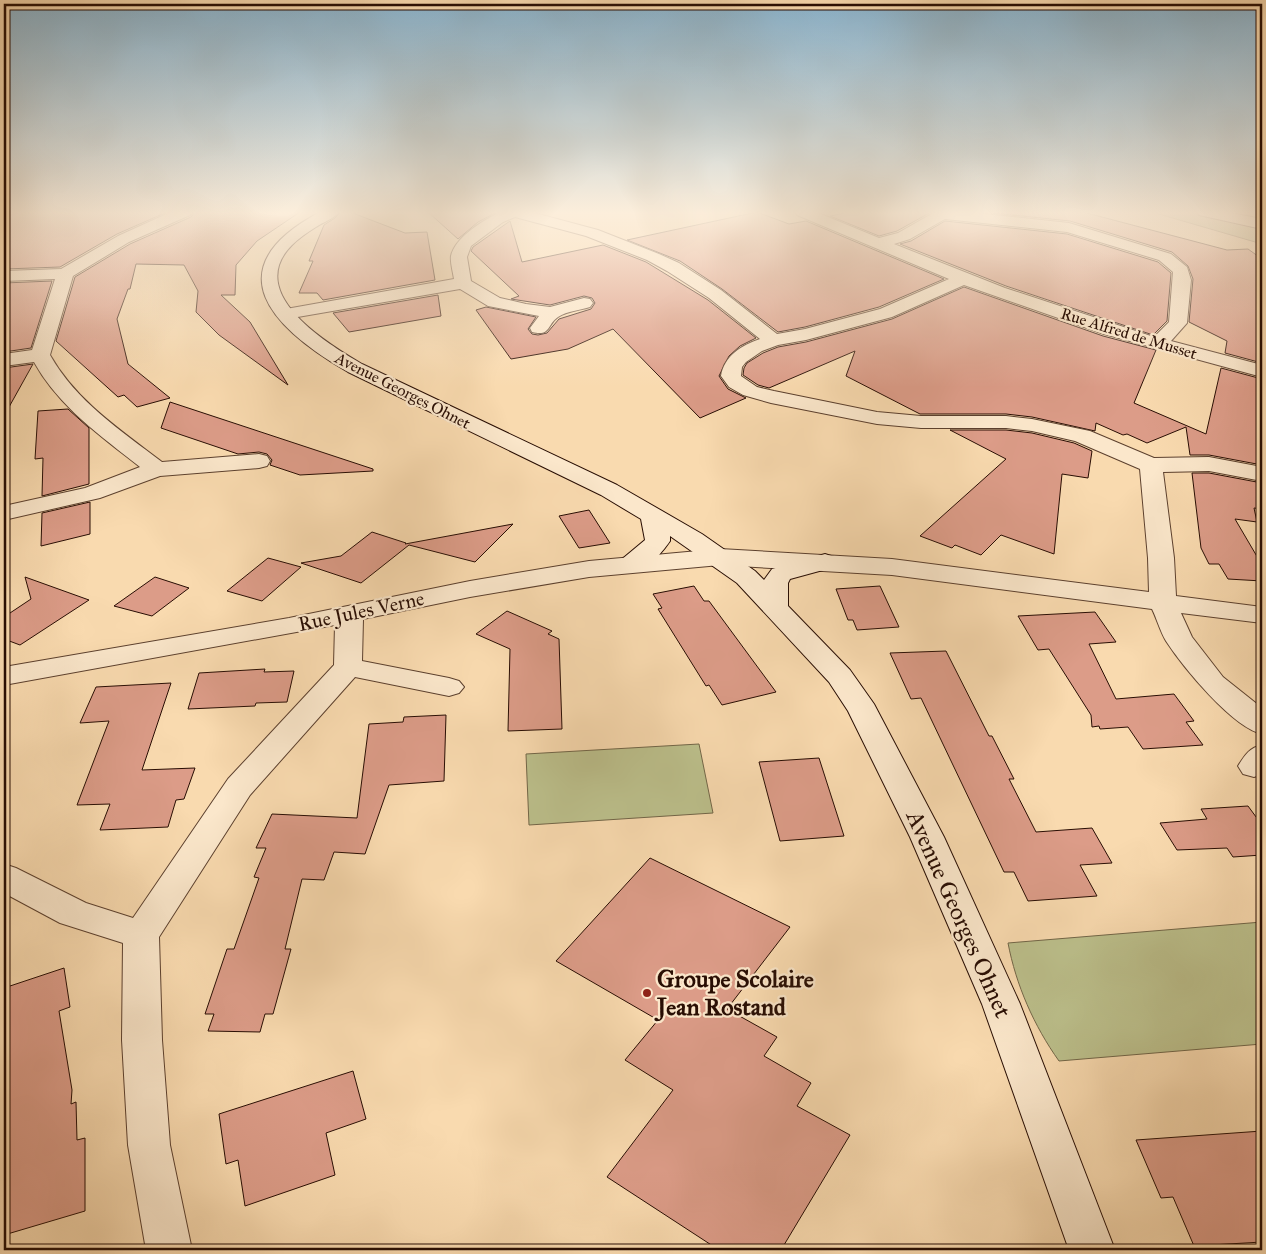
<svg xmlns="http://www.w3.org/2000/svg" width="1266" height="1254" viewBox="0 0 1266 1254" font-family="'IM FELL Great Primer',serif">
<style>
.green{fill:#bcc08c;stroke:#726648}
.building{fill:#dc9c88;stroke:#280d03}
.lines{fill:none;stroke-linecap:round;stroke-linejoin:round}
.street-casing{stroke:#5c402e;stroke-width:2}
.secondary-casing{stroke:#280d03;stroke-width:2}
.street{fill:#fbe7cb;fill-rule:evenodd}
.secondary{fill:#fbe7cb;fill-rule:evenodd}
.poi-dot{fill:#8f2418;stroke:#fbe7cb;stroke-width:2}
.labels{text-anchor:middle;stroke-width:4.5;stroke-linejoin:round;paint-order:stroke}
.far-street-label{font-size:16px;fill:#280d03;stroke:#fbe7cb}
.street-label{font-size:20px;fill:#280d03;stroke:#fbe7cb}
.near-street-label{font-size:24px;fill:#280d03;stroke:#fbe7cb}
.near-poi-label{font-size:24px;font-weight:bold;fill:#280d03;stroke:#fbe7cb;text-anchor:start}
</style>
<rect width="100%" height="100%" fill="#f9daaf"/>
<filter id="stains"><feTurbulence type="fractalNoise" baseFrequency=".004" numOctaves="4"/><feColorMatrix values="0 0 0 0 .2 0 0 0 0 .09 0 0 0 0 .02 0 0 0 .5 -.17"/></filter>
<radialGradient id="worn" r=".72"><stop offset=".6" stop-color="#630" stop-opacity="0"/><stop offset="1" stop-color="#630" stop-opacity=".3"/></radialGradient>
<path class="green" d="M1152 212H1188L1262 228V244Z
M699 744 713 813 529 825 526 754Z
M1262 922V1044L1059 1061C1034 1026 1016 985 1008 943Z"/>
<path class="building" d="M20 212H167L117 234 60 267 4 269V217Z
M195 212H300L257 241 236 265 235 295H221L250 322 288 385 219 335 196 312 198 291 184 265 136 264 130 289H128L117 319 128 364 170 398 137 407 124 395 118 397 56 341 75 277 130 244 191 217Z
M341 212H350L405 233 427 232 435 280 323 300 317 293H299L313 261H309L324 225 335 218Z
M428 212H497L478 222 458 239Z
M757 212 789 224 806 221 944 279 879 307 805 327 778 332 722 289 680 261 627 240Z
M849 212H931L897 231 879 236 830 216Z
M983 212H1083L1227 250 1248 249 1262 259V363L1225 353 1227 341 1189 322 1193 279 1188 266 1172 252 1070 221Z
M510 221 522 262 603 245 646 262 708 300 756 338 740 346 729 356 719 376 728 389 746 398 700 418 613 329 568 349 511 359 476 310 486 307 536 317 528 329 532 334 538 335 547 333 559 319 591 309 595 303 592 298 584 296 550 305 511 299 519 296 471 251 473 247Z
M945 221 1067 234 1158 262 1171 273 1167 321 1153 335 1006 286 900 244 911 241Z
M52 281 31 348 4 352V283Z
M964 287 1103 336 1156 350 1134 403 1206 434 1221 368 1262 379V465L1209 455H1190L1186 427 1147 443 1127 434 1123 435 1096 423 1095 431 1032 417 1006 414H920L846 376 855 351 769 388 758 385 743 375 744 368 747 363 763 353 778 347 806 342 892 319Z
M438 295 441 316 349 332 333 313Z
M33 364 4 416V368Z
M170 402 373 469V471L300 475 270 465 272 460 267 454 259 452 238 454 161 428Z
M68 409 89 428V484L42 496 43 458 35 459 38 411Z
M950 430H1006L1032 433 1074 443 1092 451 1088 478 1062 474 1054 554 1001 535 981 555 955 545 952 548 920 536 1006 459Z
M1192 473H1209L1262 483V509L1254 508 1257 522 1235 519 1262 565V581L1228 579 1219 564H1209L1201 548Z
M90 502V534L41 546 42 513Z
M589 510 610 543 579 548 559 516Z
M513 524 475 562 409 545 361 583 301 563 341 556 372 532 406 543 405 544Z
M268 558 301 567 262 601 227 591Z
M25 577 89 600 20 645 4 639V617L31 599Z
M155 577 189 588 152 616 114 606Z
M694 586 704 601H709L776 692 722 705 709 685 706 686 658 609 662 608 653 594Z
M880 586 899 627 857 630 853 620H848L836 589Z
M507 611 552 631 548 634 559 639 562 729 508 731 510 649 476 634Z
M1095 612 1116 642 1089 644 1116 699 1174 694 1194 721 1186 722 1203 745 1143 749 1128 727 1100 729 1099 726 1092 727 1091 715 1049 649 1038 650 1018 616Z
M946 651 989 736H992L1014 779H1009L1036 832 1092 828 1112 863 1080 865 1097 896 1028 901 1014 872H1004L921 698 911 699 890 653Z
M265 669 264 672 294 671 287 702 256 703 255 706 188 709 199 673Z
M171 683 142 770 195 768 184 799 176 800 168 827 100 830 110 804 77 805 109 721 80 723 96 687Z
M446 715 444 781 389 785 365 854 334 852 324 880 302 879 285 949H291L273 1014H265L260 1032 208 1031 214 1014H205L227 949H234L259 878 254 877 266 848H256L272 814 357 818 369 724 403 722 404 717Z
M819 758 844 836 780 841 759 762Z
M1248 806 1262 825V855L1233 857 1227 848 1177 850 1160 823 1207 819 1201 809Z
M650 858 790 927 727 1009 777 1037 764 1056 811 1083 797 1106 850 1135 781 1250H719L607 1177 673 1090 625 1060 658 1020 556 961Z
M64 968 70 1007 59 1011 72 1090 71 1104 76 1102 77 1140 85 1138V1211L4 1235V988Z
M353 1071 366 1119 326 1133 335 1175 245 1206 238 1160 226 1164 219 1114Z
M1262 1131V1242L1194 1246 1173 1197 1161 1198 1136 1140Z"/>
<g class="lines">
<g class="street-casing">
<path id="street" d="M171 212H193L190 215 129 242 73 276 50 355C76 401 120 430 162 462L259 454 267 456 270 461 267 466 259 468 160 476 100 498 4 520V506L85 488 140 467C101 436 59 407 34 362L4 366V354L32 350 55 279 4 281V271L61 269 118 236Z
M501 212H531L598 230 659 254 679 263 721 290 777 334 805 329 880 309 949 279 797 215 795 212H816L879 238 898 233 935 212H966L1069 223 1171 254 1187 267 1191 280 1187 323 1171 341 1262 365V377L1104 334 964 285 892 317 806 340 778 345 762 351 746 362 742 367 741 376 757 387 774 391 877 412 921 416H1006L1032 419 1090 431 1154 458 1209 457 1262 467V481L1209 471 1163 472 1174 558 1176 596 1262 607V623L1181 613 1192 637 1223 677 1262 708V734C1232 727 1183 667 1166 641 1160 631 1157 619 1152 609L892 575 720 565 589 577 470 597 363 619 362 661 449 678 459 681 464 687 459 693 449 696 355 677 250 795 159 937 162 1040 170 1145 192 1250H146L128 1145 122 1040 123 943 60 923 4 893V864L16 868 86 903 133 918 228 779 334 665 335 625 4 685V667L289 618 470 581 589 561 720 549 892 559 1149 592 1148 558 1140 469 1075 441 1032 431 1006 428H921L877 424 771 403 743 395 729 387 721 376C724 356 742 345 760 339L709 298 667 271 647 260 586 236 515 217 503 222 471 246 467 257 471 281 500 298 526 304 550 307 584 298 590 299 593 303 590 307C581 310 567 311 558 317 547 324 551 337 532 332L530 328 539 316 488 306 460 289 286 319 280 318 277 314 280 310 286 309 454 279C453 272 450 262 451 256 455 237 485 219 501 212ZM945 219 1067 232 1159 260 1173 272 1169 322 1154 337 1005 288 894 244 910 239Z
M1262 745V774L1254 777 1243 774 1238 766C1245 755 1249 748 1262 745Z"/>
</g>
<g class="secondary-casing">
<path id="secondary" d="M320 212H339C334 219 323 222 316 227 308 232 299 238 292 245 244 293 326 343 362 364L617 485 702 534 755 571 764 580 772 569 825 554 834 557 838 562 834 567 790 579 788 583V606L850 670 874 704 944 837 1020 1004 1115 1250H1069L982 1004 910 837 848 711 829 682 737 583 670 536V541C659 557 642 576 621 570L617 565 621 560 645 540 641 519 601 495 348 372C272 328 213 269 320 212Z
M1197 212H1226L1262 219V229L1199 215Z"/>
</g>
<use href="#street" class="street"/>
<use href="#secondary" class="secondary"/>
</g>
<linearGradient id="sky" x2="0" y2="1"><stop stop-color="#8ab6d2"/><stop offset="0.55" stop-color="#fceedb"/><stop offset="1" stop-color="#fceedb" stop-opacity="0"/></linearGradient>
<rect width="1266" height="387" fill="url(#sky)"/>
<circle class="poi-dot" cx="647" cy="993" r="5"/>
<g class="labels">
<g class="far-street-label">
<text transform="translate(1129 333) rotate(17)" y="6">Rue Alfred de Musset</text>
<text transform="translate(403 390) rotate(27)" y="6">Avenue Georges Ohnet</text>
</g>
<g class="street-label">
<text transform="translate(361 611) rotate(-12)" y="7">Rue Jules Verne</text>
</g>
<g class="near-street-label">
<text transform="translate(959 914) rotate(66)" y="8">Avenue Georges Ohnet</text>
</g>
<g class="near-poi-label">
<text x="657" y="987">Groupe Scolaire<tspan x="657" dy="28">Jean Rostand</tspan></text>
</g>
</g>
<rect width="1266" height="1254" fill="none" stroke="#f9daaf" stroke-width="20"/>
<rect x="5" y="5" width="1256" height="1244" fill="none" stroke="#280d03" stroke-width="2.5"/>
<rect x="10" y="10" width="1246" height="1234" fill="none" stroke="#280d03"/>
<rect width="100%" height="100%" filter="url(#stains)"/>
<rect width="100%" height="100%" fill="url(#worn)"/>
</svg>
